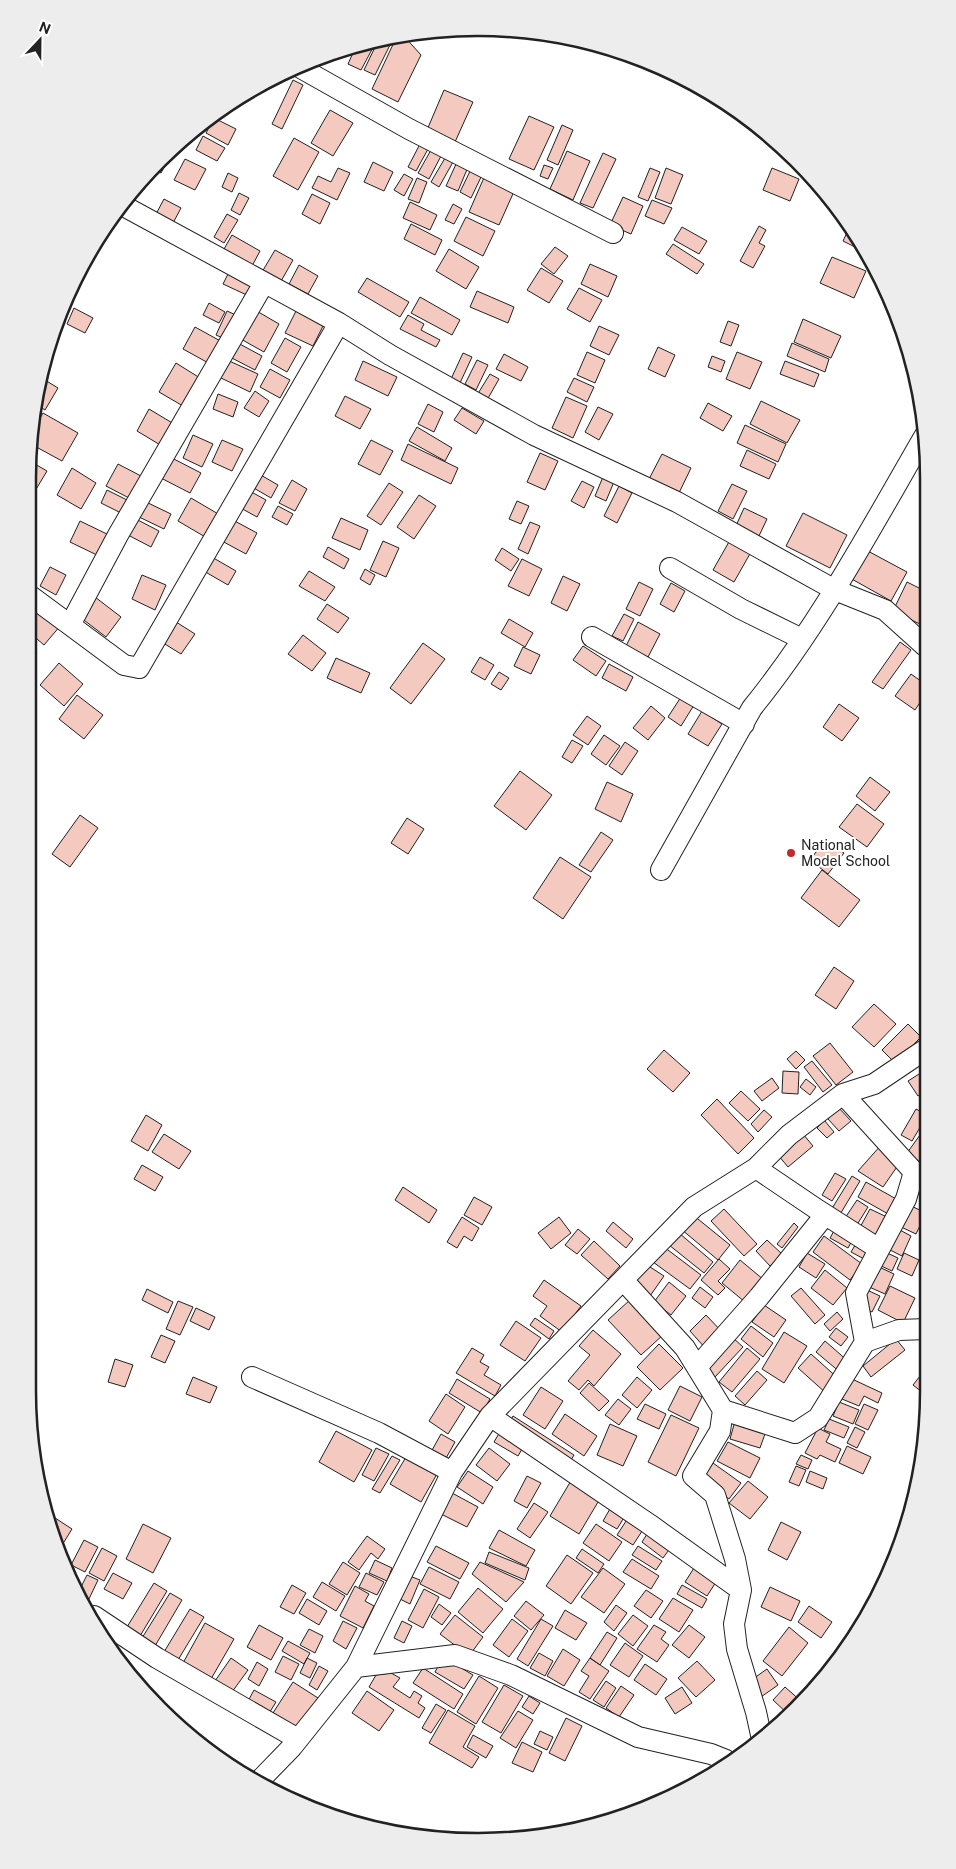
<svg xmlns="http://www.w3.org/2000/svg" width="956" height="1869" viewBox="0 0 956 1869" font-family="'Public Sans',sans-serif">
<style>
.building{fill:#f3c9c0;stroke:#222}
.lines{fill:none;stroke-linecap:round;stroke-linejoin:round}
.street-casing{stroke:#222;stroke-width:22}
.street{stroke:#fff;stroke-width:20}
.poi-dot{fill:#c62828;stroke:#fff;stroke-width:2}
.labels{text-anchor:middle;stroke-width:4;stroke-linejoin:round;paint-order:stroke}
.poi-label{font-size:14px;fill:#222;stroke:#fff;text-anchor:start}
.rim{fill:none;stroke:#222;stroke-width:2.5}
</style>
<rect width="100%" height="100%" fill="#fff"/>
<path class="building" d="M403 35 421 55 398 102 372 89 397 36Z
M394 37 375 75 364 70 378 41Z
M376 42 361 70 348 64 356 46Z
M293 80 303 85 282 129 272 124Z
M444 90 473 102 455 142 427 130Z
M330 110 353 123 333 156 311 143Z
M529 116 554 127 534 170 509 159Z
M214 118 236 129 228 145 206 133Z
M562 125 573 130 558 165 547 160Z
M203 136 225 148 217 161 196 150Z
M294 138 319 152 298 190 273 176Z
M420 144 428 149 416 171 408 167Z
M431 150 441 156 429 179 418 173Z
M567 151 590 161 573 200 550 189Z
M168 153 171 155 161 173 153 169Z
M603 153 616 159 593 208 580 203Z
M445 158 453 162 439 187 431 182Z
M185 159 206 169 195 190 174 180Z
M373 162 393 172 384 191 364 182Z
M457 162 468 167 458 191 446 186Z
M544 165 553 168 548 179 540 176Z
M472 167 483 173 471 198 460 192Z
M338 168 350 173 337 200 312 188 318 176 331 182Z
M650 168 660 172 648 201 638 197Z
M666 168 683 175 671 204 655 198Z
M772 168 799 179 790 201 763 190Z
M228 173 238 178 232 192 222 187Z
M486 173 516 187 499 225 469 212Z
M404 174 413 179 404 196 394 190Z
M417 178 427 182 419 203 408 199Z
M239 193 249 198 240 215 231 210Z
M312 194 330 203 320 224 302 214Z
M623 197 643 206 631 234 610 225Z
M164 199 181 208 173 223 156 214Z
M652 200 672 208 664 224 645 216Z
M410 202 437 215 430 230 403 218Z
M453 204 462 209 454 224 445 220Z
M227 214 238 220 224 243 214 237Z
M466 217 495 231 483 256 454 241Z
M411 224 442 240 435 255 404 239Z
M759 226 766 230 759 243 765 246 753 268 740 261Z
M682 227 707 241 699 254 674 240Z
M849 228 863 251 843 241Z
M232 235 260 251 252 266 224 249Z
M673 244 704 264 697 274 666 254Z
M555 247 568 256 554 274 541 264Z
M449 249 479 267 466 289 436 271Z
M275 250 293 260 280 283 262 272Z
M832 257 866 271 854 298 820 283Z
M590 264 617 276 608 297 581 284Z
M299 265 318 276 308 294 289 284Z
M541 268 563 281 549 303 527 290Z
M230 270 258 282 251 297 223 284Z
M367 278 409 302 400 317 358 292Z
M579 288 602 300 590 322 567 309Z
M477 291 514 307 508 323 470 307Z
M420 297 460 320 452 335 411 313Z
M209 303 225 312 219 323 203 315Z
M64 304 69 307 59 322 58 321Z
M74 308 93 318 85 333 67 324Z
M297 309 325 322 313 346 285 333Z
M255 310 279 324 264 352 239 338Z
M227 311 238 316 227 340 216 335Z
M408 315 424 324 421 330 440 340 436 347 400 329Z
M803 319 841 336 831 358 794 342Z
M728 321 739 325 731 346 720 342Z
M599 326 619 335 609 355 590 346Z
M195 327 224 343 212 365 183 349Z
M285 338 301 347 287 372 271 363Z
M236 342 262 356 255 370 228 356Z
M792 343 829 359 825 372 787 356Z
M658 347 675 355 665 377 648 369Z
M587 352 605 360 595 383 577 375Z
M737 352 762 362 750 389 726 379Z
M463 353 472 357 460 383 451 379Z
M504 354 528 367 521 381 496 369Z
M712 356 725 361 721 372 708 367Z
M227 360 258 374 250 392 219 377Z
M477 360 488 365 476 390 465 384Z
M363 361 397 377 388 396 355 380Z
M785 361 819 374 814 387 780 374Z
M176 363 200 378 183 406 159 392Z
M270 369 290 380 280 398 260 387Z
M490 374 499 379 487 400 477 395Z
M40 377 58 388 45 410 36 404Z
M574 378 594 387 587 402 567 392Z
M255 391 269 401 259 417 244 408Z
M218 394 238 402 233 417 213 409Z
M345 396 371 409 360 429 335 416Z
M566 397 587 406 573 438 552 428Z
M761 401 800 420 787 443 750 424Z
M708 403 732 416 723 431 700 418Z
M428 404 443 412 434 432 418 424Z
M598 407 613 414 599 440 585 432Z
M462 408 484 421 476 434 454 420Z
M149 409 174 424 162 446 137 431Z
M43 413 78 433 62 461 29 443 31 434Z
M745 425 786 444 778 462 737 443Z
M417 427 452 448 445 461 409 441Z
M193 435 213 444 202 467 183 458Z
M222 440 243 449 232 471 212 462Z
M371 440 393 451 380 475 358 464Z
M408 444 458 468 451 484 401 460Z
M747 450 776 464 769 479 740 466Z
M540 453 558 461 545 490 527 482Z
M662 454 691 468 678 495 648 481Z
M170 457 201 473 190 493 159 477Z
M28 460 47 471 35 491 28 487Z
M118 464 141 476 129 498 106 486Z
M72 468 96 483 81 509 57 495Z
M605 472 616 477 606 501 595 496Z
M259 474 278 485 271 498 252 487Z
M292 480 307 489 295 511 279 503Z
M582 481 594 487 584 508 571 501Z
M389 483 403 492 381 525 367 516Z
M732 484 747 491 733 519 718 511Z
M619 486 632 493 617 523 604 516Z
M246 489 266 500 257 517 237 506Z
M107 490 127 500 121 513 101 503Z
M419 495 436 506 414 539 397 527Z
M191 498 220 515 207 538 178 521Z
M144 501 171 514 164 529 137 516Z
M517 501 529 506 521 524 509 519Z
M278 506 293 514 287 525 272 517Z
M744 508 767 519 758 538 735 528Z
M803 513 847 535 830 568 786 546Z
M134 518 159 531 151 547 126 534Z
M341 518 368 530 360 550 332 538Z
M231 519 257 533 246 554 220 540Z
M80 521 109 535 99 556 70 542Z
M530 522 540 526 528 554 518 549Z
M730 540 751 552 734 582 713 570Z
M383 541 399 548 386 577 370 570Z
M328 547 349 559 344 569 323 557Z
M502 548 519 559 511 571 495 560Z
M866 550 907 572 891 601 850 578Z
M210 556 236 571 228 585 202 570Z
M522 559 542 569 529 596 508 586Z
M50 567 66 575 56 595 40 586Z
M365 569 375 575 370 585 360 579Z
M309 571 335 587 325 601 299 586Z
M142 575 166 585 155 610 132 599Z
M563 576 580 584 567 611 551 603Z
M639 582 653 589 640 616 626 609Z
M907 582 925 591 924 626 893 611Z
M671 583 685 591 674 612 660 604Z
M95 597 121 617 106 637 80 617Z
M327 604 349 618 338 633 317 619Z
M37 605 61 625 44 645 28 631V615Z
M624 614 634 619 623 641 612 636Z
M509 619 533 633 525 647 501 633Z
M173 620 195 634 181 654 160 641Z
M638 622 660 634 648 657 626 646Z
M303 635 326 653 312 671 288 654Z
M900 642 911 650 883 689 872 682Z
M423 643 445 659 411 704 390 688Z
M28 644 37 652 28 663Z
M583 646 606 661 596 676 573 660Z
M523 647 540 655 531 674 514 666Z
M480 657 494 665 485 680 471 672Z
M336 658 370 673 361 693 327 678Z
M59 663 83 684 64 706 40 685Z
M609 664 633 677 626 691 602 678Z
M499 672 509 678 501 690 491 684Z
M911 674 925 684V695L915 710 895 696Z
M77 695 103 715 84 739 59 719Z
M681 697 694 705 681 726 668 717Z
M839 704 859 718 842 741 823 727Z
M651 706 665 718 648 740 633 728Z
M702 711 722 724 708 746 688 734Z
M587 716 601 726 588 745 573 735Z
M604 735 620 746 606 765 591 754Z
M572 740 583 746 572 763 562 757Z
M625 742 638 751 622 775 609 766Z
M520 771 552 795 526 830 494 806Z
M870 777 890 792 875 811 856 796Z
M607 782 633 794 621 822 595 809Z
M857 804 884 824 867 847 839 827Z
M80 815 98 828 70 867 52 854Z
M407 818 424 829 408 854 391 843Z
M601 832 613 840 591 872 579 865Z
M826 839 844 853 828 874 810 860Z
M560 857 591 877 563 919 533 898Z
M822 870 860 900 839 927 801 898Z
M834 967 854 981 836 1009 815 995Z
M874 1004 896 1024 874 1047 852 1027Z
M908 1024 921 1037 895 1063 882 1050Z
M830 1043 853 1072 836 1085 813 1056Z
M664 1050 690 1073 673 1092 647 1069Z
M796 1051 805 1060 796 1069 787 1059Z
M812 1061 832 1085 823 1092 804 1067Z
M927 1069V1090L918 1096 908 1081Z
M783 1071 799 1072 798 1094 782 1093Z
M772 1078 779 1088 762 1101 754 1091Z
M806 1079 816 1087 810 1095 800 1087Z
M741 1091 760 1109 748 1121 729 1103Z
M717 1099 754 1138 738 1154 701 1115Z
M839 1108 851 1121 839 1131 828 1119Z
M916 1109 927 1115V1127L922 1124 912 1141 901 1135Z
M764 1110 772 1117 758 1132 751 1124Z
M146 1115 162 1125 148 1151 131 1141Z
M824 1120 834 1132 827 1138 817 1128Z
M925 1128 927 1129V1153L920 1162 907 1153Z
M164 1134 191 1151 179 1169 152 1152Z
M803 1134 813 1146 788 1167 778 1155Z
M882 1144 901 1161 883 1187 858 1171Z
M142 1165 163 1177 155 1191 134 1179Z
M835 1173 846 1179 832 1201 822 1195Z
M852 1176 860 1181 839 1216 831 1210Z
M866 1182 898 1200 890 1215 858 1197Z
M403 1187 437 1210 429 1223 395 1200Z
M474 1197 492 1207 482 1225 464 1215Z
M857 1200 868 1207 855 1228 843 1221Z
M909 1205 926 1213 916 1234 899 1226Z
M724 1209 757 1244 744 1256 711 1221Z
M870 1209 889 1218 877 1241 858 1231Z
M693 1215 730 1245 718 1260 681 1229Z
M462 1217 479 1228 472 1241 464 1236 457 1248 447 1242Z
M559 1217 571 1233 551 1249 538 1233Z
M613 1222 633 1239 626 1248 606 1231Z
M794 1223 798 1227 782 1248 777 1244Z
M578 1229 590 1239 577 1254 565 1245Z
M835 1229 853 1239 848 1248 830 1238Z
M898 1229 911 1236 902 1256 888 1249Z
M679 1233 713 1262 704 1273 669 1245Z
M824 1236 862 1264 850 1280 813 1252Z
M767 1240 782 1254 770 1266 756 1251Z
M594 1241 620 1266 608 1279 581 1255Z
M857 1242 872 1250 866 1260 851 1252Z
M664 1247 701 1275 690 1289 653 1262Z
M885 1252 898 1258 892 1271 879 1265Z
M807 1253 825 1264 816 1278 799 1267Z
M904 1253 919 1260 912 1276 897 1269Z
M719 1259 730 1269 718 1281 725 1288 718 1295 701 1280Z
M740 1260 764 1280 745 1302 722 1283Z
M647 1265 664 1276 650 1296 633 1285Z
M877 1266 894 1274 885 1294 867 1286Z
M825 1270 847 1288 833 1305 811 1288Z
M544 1280 581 1306 562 1332 540 1316 547 1306 533 1296Z
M669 1282 686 1296 671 1315 654 1302Z
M890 1286 915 1298 903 1323 878 1310Z
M700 1287 713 1297 705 1308 692 1298Z
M801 1288 825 1315 815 1324 791 1296Z
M147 1289 173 1302 168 1313 142 1300Z
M867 1290 880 1296 872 1312 861 1307Z
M631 1299 664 1334 641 1355 608 1320Z
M178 1301 193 1307 180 1335 166 1329Z
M764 1305 786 1320 774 1337 752 1322Z
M927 1305V1319L921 1315Z
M196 1308 215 1317 209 1330 190 1321Z
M837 1312 843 1319 830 1331 824 1324Z
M706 1315 723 1333 706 1349 690 1331Z
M535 1318 554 1331 549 1339 530 1325Z
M516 1321 541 1338 525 1361 500 1345Z
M751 1326 773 1343 763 1357 741 1339Z
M836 1328 848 1337 841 1346 829 1337Z
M593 1330 621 1354 594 1386 588 1380 579 1390 568 1381 590 1355 579 1346Z
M784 1332 807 1346 784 1383 762 1369Z
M161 1335 175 1341 165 1363 151 1357Z
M732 1337 743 1347 715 1377 704 1367Z
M896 1339 905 1350 871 1377 863 1366Z
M825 1341 849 1362 841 1373 816 1352Z
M659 1344 683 1368 660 1390 637 1367Z
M472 1348 484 1355 480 1362 489 1367 484 1375 501 1385 495 1396 456 1373Z
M747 1348 760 1359 732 1392 719 1382Z
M811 1354 840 1380 827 1394 798 1368Z
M115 1359 133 1365 125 1387 108 1382Z
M927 1367V1396L913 1385Z
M757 1371 767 1380 745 1405 735 1396Z
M193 1377 217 1387 210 1403 186 1394Z
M637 1377 652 1390 637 1408 622 1395Z
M457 1379 490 1399 482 1413 449 1393Z
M852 1379 882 1393 878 1403 864 1396 859 1406 842 1399Z
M589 1383 609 1401 599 1411 580 1393Z
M680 1386 702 1397 690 1421 668 1410Z
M541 1387 563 1401 545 1429 523 1415Z
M446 1394 465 1407 448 1434 429 1421Z
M618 1399 631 1409 619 1425 605 1415Z
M839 1402 859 1410 853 1424 833 1416Z
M645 1404 666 1414 659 1429 637 1419Z
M864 1404 878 1410 868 1430 855 1424Z
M565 1414 597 1436 584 1456 552 1434Z
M671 1415 699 1428 676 1476 648 1462Z
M513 1416 574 1455 568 1465 507 1426Z
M829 1419 849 1427 844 1438 824 1430Z
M735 1421 766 1431 760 1448 730 1439Z
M610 1424 637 1436 623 1466 597 1455Z
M855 1427 865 1432 857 1448 847 1443Z
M818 1428 830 1434 826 1442 841 1449 835 1462 820 1455 817 1459 805 1453Z
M501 1430 525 1444 518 1456 494 1442Z
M336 1431 372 1450 354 1482 319 1462Z
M441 1434 455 1442 445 1460 431 1452Z
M728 1442 760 1458 750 1478 717 1461Z
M847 1446 871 1457 863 1474 839 1463Z
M376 1448 389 1454 374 1481 362 1475Z
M489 1448 510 1464 497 1481 476 1465Z
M801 1455 812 1460 808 1469 796 1464Z
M392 1456 400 1460 380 1493 372 1489Z
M406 1457 437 1474 421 1502 390 1484Z
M713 1463 741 1483 729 1499 702 1479Z
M796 1466 806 1470 799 1486 789 1482Z
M468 1471 493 1487 483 1504 457 1487Z
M810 1471 827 1478 823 1489 806 1482Z
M527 1476 541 1483 527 1508 514 1501Z
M572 1479 601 1497 579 1534 550 1516Z
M748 1481 768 1497 750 1519 729 1503Z
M452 1493 478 1507 467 1527 441 1514Z
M614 1502 628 1511 617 1529 603 1521Z
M534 1503 548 1512 530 1538 517 1529Z
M630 1515 646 1525 633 1545 617 1535Z
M52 1516 72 1529 59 1550 52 1536 49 1521Z
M781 1522 801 1532 787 1560 768 1550Z
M143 1524 171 1538 153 1573 126 1559Z
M596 1524 622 1542 609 1561 583 1543Z
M499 1530 535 1550 526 1566 489 1548Z
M649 1531 671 1547 663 1558 642 1542Z
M367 1536 385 1549 378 1559 371 1553 359 1570 348 1562Z
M84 1540 98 1547 85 1572 71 1565Z
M436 1546 469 1563 460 1579 427 1562Z
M638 1546 662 1561 656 1570 632 1555Z
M102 1548 117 1556 104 1581 89 1573Z
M582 1549 604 1564 598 1573 576 1558Z
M489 1552 529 1568 525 1580 485 1563Z
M567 1555 593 1573 571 1604 546 1586Z
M632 1559 659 1576 651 1589 623 1572Z
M375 1560 392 1568 387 1581 369 1573Z
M343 1562 360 1573 347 1595 329 1584Z
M480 1562 524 1582 506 1602 472 1574Z
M429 1567 459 1582 450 1599 420 1584Z
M603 1568 625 1584 604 1613 581 1597Z
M694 1568 716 1582 707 1596 685 1582Z
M113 1573 132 1583 123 1599 104 1589Z
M366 1573 384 1582 377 1595 359 1587Z
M87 1575 98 1580 88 1601 80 1589Z
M407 1575 420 1580 410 1604 398 1598Z
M322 1582 345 1596 336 1611 313 1597Z
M154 1583 167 1591 140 1636 127 1627Z
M292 1585 306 1593 294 1614 280 1607Z
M682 1585 707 1599 702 1608 677 1594Z
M355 1586 369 1594 365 1601 374 1606 363 1628 340 1616Z
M770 1587 800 1601 791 1621 761 1607Z
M478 1588 503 1609 483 1633 458 1612Z
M424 1589 439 1597 423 1628 408 1620Z
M646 1590 663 1601 651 1618 634 1606Z
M170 1593 182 1600 155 1646 142 1638Z
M673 1598 693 1610 679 1632 659 1619Z
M307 1599 327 1611 319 1625 299 1613Z
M526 1601 544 1615 531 1630 514 1616Z
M439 1604 451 1613 442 1625 431 1617Z
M616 1605 627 1613 614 1631 604 1622Z
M809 1606 832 1622 821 1638 798 1622Z
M190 1609 204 1617 178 1660 164 1652Z
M565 1610 587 1623 576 1640 555 1628Z
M455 1615 483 1637 469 1656 440 1634Z
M633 1615 648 1626 633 1646 618 1634Z
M512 1619 528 1631 509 1657 493 1645Z
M541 1619 553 1626 528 1666 517 1659Z
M343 1621 357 1628 346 1649 333 1641Z
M402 1621 412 1626 404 1643 394 1638Z
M205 1623 234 1639 211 1679 183 1663Z
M259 1625 283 1638 271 1660 247 1647Z
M654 1625 666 1632 661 1639 669 1645 657 1662 637 1649Z
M689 1625 705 1637 689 1658 672 1645Z
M789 1627 808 1643 782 1676 763 1661Z
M309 1629 323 1636 315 1653 300 1645Z
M607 1632 617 1638 600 1665 590 1658Z
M288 1641 310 1653 304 1664 282 1651Z
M625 1643 643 1656 629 1677 610 1665Z
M563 1649 580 1660 564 1686 547 1676Z
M539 1653 553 1661 545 1676 530 1668Z
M283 1656 299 1664 291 1680 275 1672Z
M443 1657 473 1675 464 1689 435 1672Z
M231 1658 248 1670 232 1692 215 1681Z
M307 1658 317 1663 310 1678 300 1673Z
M590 1658 609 1671 590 1699 579 1692 589 1676 581 1671Z
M697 1661 715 1680 696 1697 678 1678Z
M257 1662 268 1669 259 1686 248 1679Z
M645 1664 667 1679 656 1695 634 1680Z
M319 1666 328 1671 317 1690 309 1685Z
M423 1668 463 1694 454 1709 413 1683Z
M767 1669 778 1685 761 1697 750 1681Z
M391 1673 400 1678 393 1687 410 1698 414 1691 422 1696 418 1703 425 1708 419 1718 369 1687 376 1675Z
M479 1676 498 1688 476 1724 457 1712Z
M606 1681 616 1688 604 1707 593 1700Z
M293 1682 318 1698 296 1732 271 1716Z
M504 1685 523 1696 501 1733 482 1722Z
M621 1686 634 1695 619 1717 606 1708Z
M682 1687 692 1703 675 1714 665 1698Z
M785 1687 802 1702 796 1710 789 1715 773 1700Z
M254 1690 276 1702 268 1715 247 1703Z
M367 1691 394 1710 379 1731 352 1713Z
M529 1696 540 1703 533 1714 522 1707Z
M436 1704 446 1710 431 1733 422 1728Z
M448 1710 475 1726 463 1747 479 1757 472 1768 429 1743Z
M518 1711 533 1720 516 1748 500 1738Z
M566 1718 582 1726 565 1761 549 1753Z
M540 1731 553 1737 547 1750 534 1744Z
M473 1735 493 1746 486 1758 467 1747Z
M522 1742 542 1752 533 1772 512 1763Z"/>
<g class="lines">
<g class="street-casing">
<path id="street" d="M299 67 409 129 613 233
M120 204 339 323 390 355 534 435 677 502 835 590 885 610 925 646
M670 568 741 609 802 639
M28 594 70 625 118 535 264 283
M70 625 124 665 139 668 339 323
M592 637 744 724
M661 870 752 708C820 624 871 528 925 435
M756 1168 818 1210 879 1249
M623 1280 685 1348 723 1410 720 1431 693 1476 715 1495 735 1559 741 1590 734 1624 737 1649 756 1712 761 1735
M865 1342 899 1330 927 1329
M697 1367 759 1297 825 1215
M252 1377 379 1433 452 1472
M723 1410 795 1433 818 1418 865 1342 856 1293 906 1199 914 1172 843 1094
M490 1416 649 1524 741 1590
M94 1616 157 1658 298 1739
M356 1667 455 1655 511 1675 638 1737 711 1754 726 1760
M260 1780 292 1747 356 1667 452 1472 490 1416 694 1207 756 1168 789 1135 843 1094 874 1084 926 1049"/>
</g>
<use href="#street" class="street"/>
</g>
<circle class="poi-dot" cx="791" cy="853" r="5"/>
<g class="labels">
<g class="poi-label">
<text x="801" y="850">National<tspan x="801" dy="16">Model School</tspan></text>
</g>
</g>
<path d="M0 0H956V1869H0ZM478 36H478A442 442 0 0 1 920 478V1391A442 442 0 0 1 478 1833H478A442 442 0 0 1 36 1391V478A442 442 0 0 1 478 36Z" fill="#ededed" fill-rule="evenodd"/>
<path class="rim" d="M478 36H478A442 442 0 0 1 920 478V1391A442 442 0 0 1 478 1833H478A442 442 0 0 1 36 1391V478A442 442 0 0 1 478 36Z"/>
<g transform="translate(40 40) rotate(22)" stroke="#ffffff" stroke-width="4" paint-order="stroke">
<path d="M0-4L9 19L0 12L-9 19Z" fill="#222222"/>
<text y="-8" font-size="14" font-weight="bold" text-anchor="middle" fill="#222222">N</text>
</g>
</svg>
